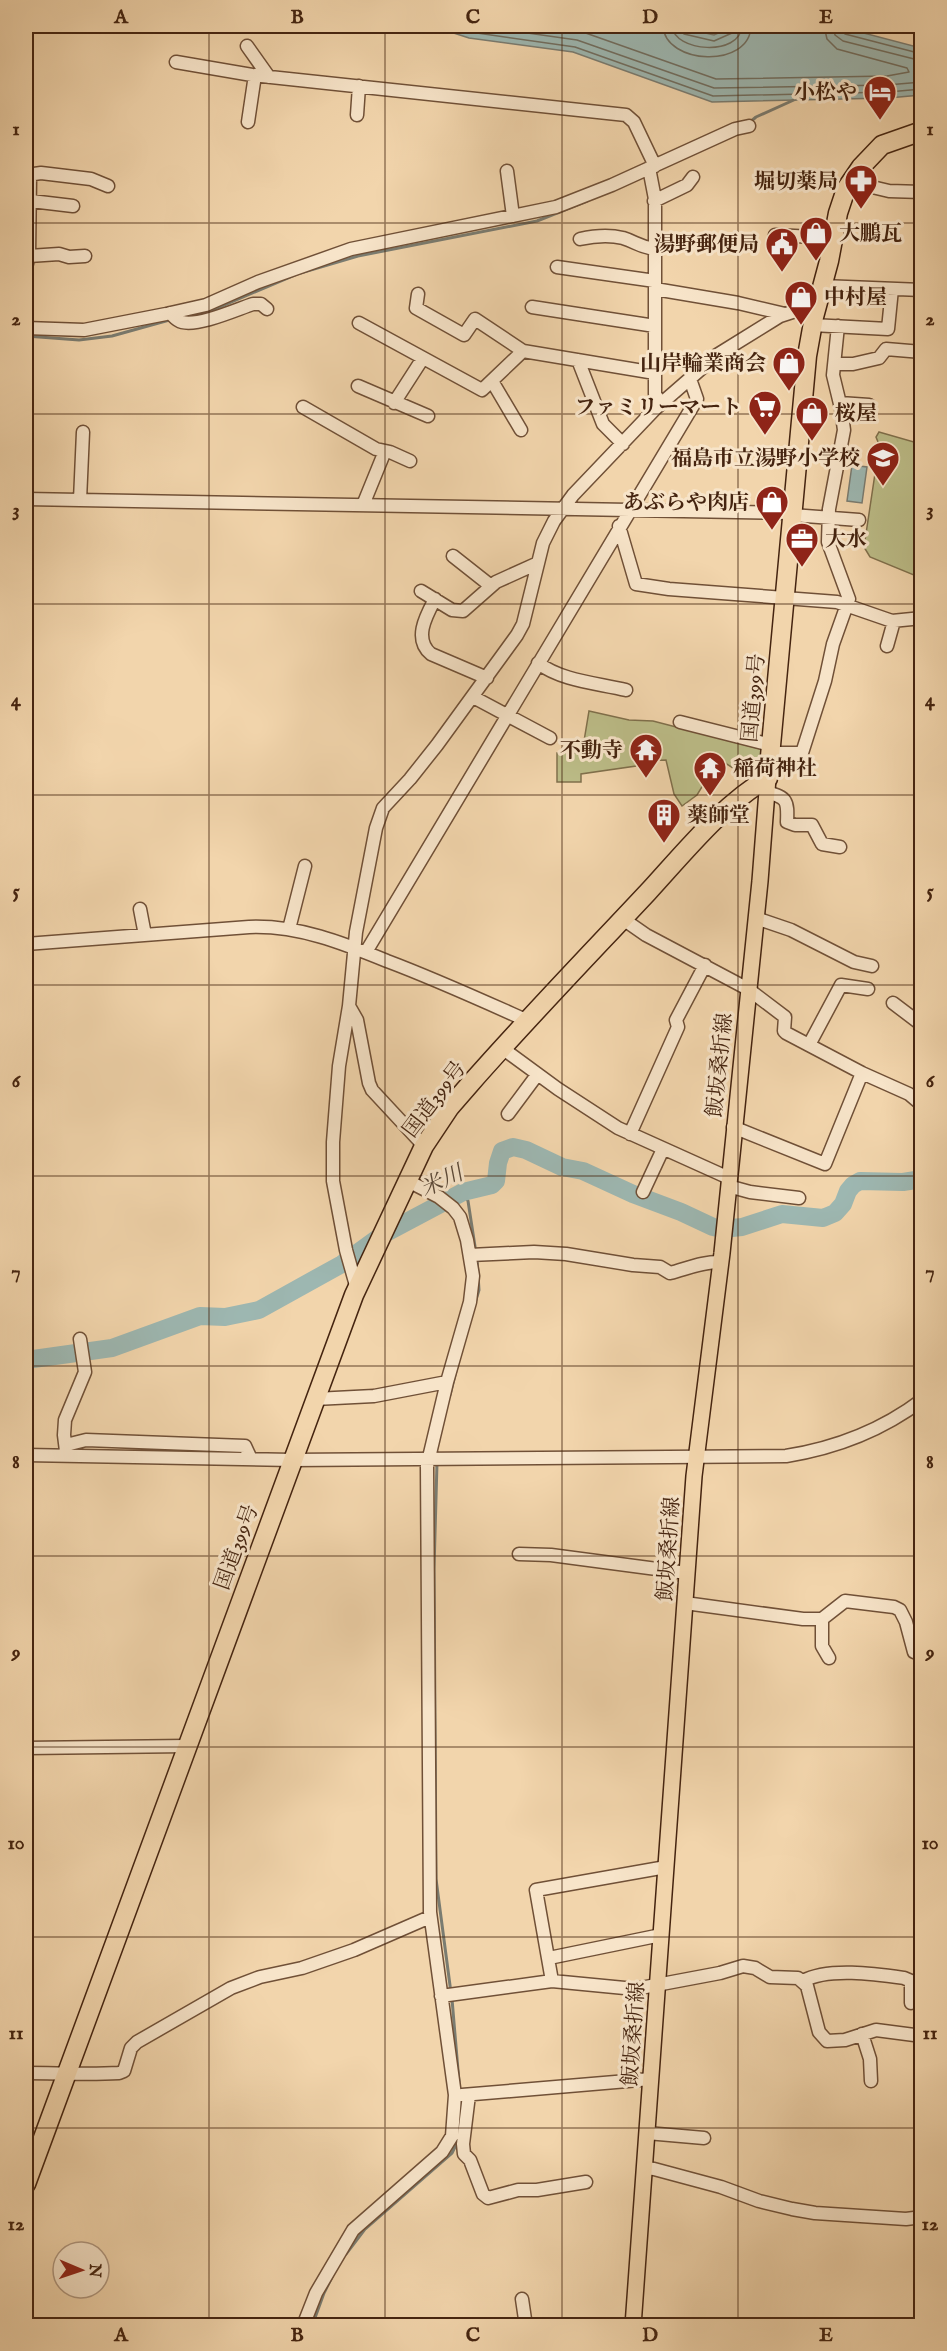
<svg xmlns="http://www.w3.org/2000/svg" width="947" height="2351" viewBox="0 0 947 2351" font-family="'IM FELL English','Noto Serif JP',serif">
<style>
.green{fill:#bcbd88;stroke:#80704c;stroke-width:1.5}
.water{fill:#9db7b1;stroke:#7a7c71;stroke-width:1.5}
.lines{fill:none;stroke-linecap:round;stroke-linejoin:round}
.shore{stroke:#716e60;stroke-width:1.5}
.stream{stroke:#7a7c71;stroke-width:3}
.river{stroke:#9db7b1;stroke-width:18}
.minor-casing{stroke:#705037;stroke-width:15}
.major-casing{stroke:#452410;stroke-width:18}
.highway-casing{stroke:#452410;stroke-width:21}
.minor{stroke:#f7e4c9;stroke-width:12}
.major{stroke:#f2d5ac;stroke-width:15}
.highway{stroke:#f2d5ac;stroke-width:18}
.grid{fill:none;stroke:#452410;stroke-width:1.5;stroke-opacity:0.55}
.labels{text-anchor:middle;stroke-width:6;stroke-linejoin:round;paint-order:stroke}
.poi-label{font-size:21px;font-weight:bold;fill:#452410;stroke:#f7e4c9;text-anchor:end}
.street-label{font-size:21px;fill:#452410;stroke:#f7e4c9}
.water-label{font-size:22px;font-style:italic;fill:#5b4938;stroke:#f7e4c9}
.neatline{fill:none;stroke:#452410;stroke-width:2}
.grid-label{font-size:20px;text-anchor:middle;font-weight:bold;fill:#452410}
</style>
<rect width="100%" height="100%" fill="#f2d5ac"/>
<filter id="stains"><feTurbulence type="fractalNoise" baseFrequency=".00333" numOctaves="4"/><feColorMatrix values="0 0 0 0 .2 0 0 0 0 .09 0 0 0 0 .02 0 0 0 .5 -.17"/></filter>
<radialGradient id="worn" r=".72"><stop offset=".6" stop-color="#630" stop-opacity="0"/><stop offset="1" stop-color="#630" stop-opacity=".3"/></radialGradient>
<path class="green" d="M879 432 921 444V578L870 557 864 547 876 467H880L883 454 876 437Z
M589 711 629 720 653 721 761 749 767 752 763 769 753 781 719 759 697 795 682 806 674 794 666 760 637 761 636 766 581 774V782H557V753H582Z"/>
<path class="water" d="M432 26H675L714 35 734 26H837L921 48V95L888 98 712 102 573 52 469 38Z
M852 465 867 467 862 503 847 501Z"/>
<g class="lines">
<path class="shore" d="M451 26 470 32 575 47 713 96 888 92 922 89
M479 26 577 40 714 88 887 85 922 82
M544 26 580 31 716 79 887 76 909 72 907 68 837 49 827 39 824 26
M663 26C665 65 750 69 751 26
M672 26C674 52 740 57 742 26
M680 26V31L684 34 714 41 732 33 735 26
M833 26 835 35 843 41 922 61
M840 26 841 31 845 34 922 54"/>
<path class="stream" d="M749 123 756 117 796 99
M182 317 210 311 297 274 358 256 537 221 587 201
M26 336 79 340 112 336 173 319
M463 1192 468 1201 476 1253
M475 1303 479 1290 477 1259
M450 1395 457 1367
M437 1463 434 1569 436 1879 451 1993
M452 1999 459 2082
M460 2101 461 2115
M346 2254 365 2229 452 2153 455 2147 460 2122
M312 2326 324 2293 332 2277"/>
<path class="river" d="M26 1360 112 1348 200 1316 225 1317 259 1310 342 1264 382 1235 463 1192 492 1185 496 1181 498 1163 502 1151 513 1147 526 1150 562 1167 583 1171 633 1194 681 1212 713 1227 722 1229 742 1227 782 1214 823 1218 835 1213 843 1204 848 1191 853 1185 860 1181 903 1182 922 1179"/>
<g class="minor-casing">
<path id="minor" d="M247 46 269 77
M176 62 252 75 626 115 634 122 655 166
M357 115 359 86
M248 122 255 75
M649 168 655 199V394L661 404
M507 171 513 216
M851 182 889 191 922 192
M31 201 73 206
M654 201 687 185 693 177
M775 235 833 238
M580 239C594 236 610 235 623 238 636 242 639 247 655 249
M29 256 59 254 69 257 85 256
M26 267 29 256 30 177 34 174 41 173 91 179 108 186
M557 267 655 281
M822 286 922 290
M655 289 738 303 785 314
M418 294 416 308 464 335 475 319 523 351 655 373
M532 307 655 326
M170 313C174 317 177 321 182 322 200 326 235 310 253 304H261L267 309
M359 323 482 390 523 351
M812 325 888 329 892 289
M26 328 84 330 166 314 206 305 258 282 351 249 556 207 612 185 735 129 749 126
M578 360 603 424 623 444
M835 364H853L879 358 886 349 922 352
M492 381 521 430
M358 386 428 416
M394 403 423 358
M840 403 869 405
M303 407 376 449 390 452 410 461
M26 499 792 513
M80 500 83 432
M363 505 385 451
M792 515 859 520
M619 526 636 584 669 589 837 602 892 621 922 618
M453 556 491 586
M421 591 452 610 463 611 496 582 538 563
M435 599C426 616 413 639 431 654L487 678
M887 646 894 621
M538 663C562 681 597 683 626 690
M473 697 550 738
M680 722 771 745
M770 753H802L825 681 833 644 849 599 828 542 829 509 844 430 841 408 833 375 838 326
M767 792C787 798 788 800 787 822L795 825H812L822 844 840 847
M140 909 145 935
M756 918 791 930 854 962 872 966
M623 919 646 935 748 989 785 1017 784 1031 786 1033 862 1073 909 1094 922 1105
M289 929 305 866
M26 944 249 927C298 925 343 943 387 961 435 979 481 1000 528 1021
M366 952 697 399 690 379
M893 1003 922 1025
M349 1006 357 1020 369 1083 372 1090 424 1146
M809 1045 841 985 868 989
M502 1048 558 1089 618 1128 729 1178
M508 1114 537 1075
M733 1127 825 1164 862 1073
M630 1134 678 1027 676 1020 705 965
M728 1186 750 1192 799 1198
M643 1192 663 1149
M470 1255 534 1252 566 1254 633 1265 660 1267 670 1273C686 1269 704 1261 721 1262
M357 1289 346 1250 333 1181V1142L339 1066 349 1006 356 932 376 828 383 808 410 779 437 745 517 635 523 624 543 543 554 521 573 495 655 409 717 355 780 316 817 304
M315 1399 374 1396 447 1382
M66 1445 86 1440 245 1446 251 1459
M66 1451 64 1435 65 1420 85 1372 80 1339
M26 1455 292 1460 786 1456C836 1448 881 1431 922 1400
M519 1554 551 1555 687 1573
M685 1603 803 1619H822L845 1601 894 1607 900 1610 906 1622 914 1652 922 1655
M822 1619V1646L829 1658
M26 1748 187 1746
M549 1958 661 1935
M552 1981 536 1890 666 1867
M803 1981C828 1967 876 1974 904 1978L911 1981V2003
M441 1996 552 1981 635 1989 720 1973 743 1966 755 1968 770 1977 798 1978 807 1986 819 2032 827 2041 845 2040 876 2030 922 2036
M862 2034 870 2059 871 2081
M26 2073C57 2073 88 2075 119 2073L124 2071 131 2048 137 2042 231 1988 260 1977 302 1968 354 1950 430 1917
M462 2095 651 2079
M469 2095 463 2144 464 2154 470 2160 483 2194 488 2198 518 2190H537L586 2182
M647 2133 704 2138
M645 2168 654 2169 721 2187 759 2201 792 2209 815 2213 906 2219 922 2217
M522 2299 526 2326
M303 2326 316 2293 353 2230 442 2152 452 2136 455 2095 430 1912 427 1466 447 1382 470 1302 473 1276 467 1240 460 1217 453 1208 439 1197 408 1181"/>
</g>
<g class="major-casing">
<path id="major" d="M633 2326 694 1476 722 1253 760 881 768 778"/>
</g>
<g class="highway-casing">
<path id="highway" d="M26 2184 354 1295 424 1146 450 1107 470 1084C528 1018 589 955 648 892 683 854 723 804 768 778L807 356 814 317 829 261 838 213 846 189 861 167 882 145 922 131"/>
</g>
<use href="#minor" class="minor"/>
<use href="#major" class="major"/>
<use href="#highway" class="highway"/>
</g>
<path class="grid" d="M209 26V2326M385 26V2326M562 26V2326M738 26V2326M26 223H922M26 414H922M26 604H922M26 795H922M26 985H922M26 1176H922M26 1366H922M26 1556H922M26 1747H922M26 1937H922M26 2128H922"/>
<defs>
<g id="hotel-pin" transform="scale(1.725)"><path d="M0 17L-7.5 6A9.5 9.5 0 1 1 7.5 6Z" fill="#8f2418" stroke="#f7e4c9"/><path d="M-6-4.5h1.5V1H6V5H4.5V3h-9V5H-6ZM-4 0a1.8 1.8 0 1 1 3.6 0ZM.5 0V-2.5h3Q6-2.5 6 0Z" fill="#fff"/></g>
<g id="pharmacy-pin" transform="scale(1.725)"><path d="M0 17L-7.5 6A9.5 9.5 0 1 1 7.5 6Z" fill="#8f2418" stroke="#f7e4c9"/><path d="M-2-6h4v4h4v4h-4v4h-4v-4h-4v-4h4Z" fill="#fff"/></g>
<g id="shop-pin" transform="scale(1.725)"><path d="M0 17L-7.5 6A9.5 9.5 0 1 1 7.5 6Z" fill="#8f2418" stroke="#f7e4c9"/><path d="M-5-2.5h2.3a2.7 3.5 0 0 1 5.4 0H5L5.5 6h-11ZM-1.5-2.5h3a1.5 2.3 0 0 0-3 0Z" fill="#fff"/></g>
<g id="civic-pin" transform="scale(1.725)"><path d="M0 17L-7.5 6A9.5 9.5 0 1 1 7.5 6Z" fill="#8f2418" stroke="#f7e4c9"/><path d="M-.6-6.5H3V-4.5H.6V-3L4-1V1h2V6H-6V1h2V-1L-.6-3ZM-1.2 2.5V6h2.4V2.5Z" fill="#fff"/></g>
<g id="supermarket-pin" transform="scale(1.725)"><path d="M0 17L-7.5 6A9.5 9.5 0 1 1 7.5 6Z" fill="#8f2418" stroke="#f7e4c9"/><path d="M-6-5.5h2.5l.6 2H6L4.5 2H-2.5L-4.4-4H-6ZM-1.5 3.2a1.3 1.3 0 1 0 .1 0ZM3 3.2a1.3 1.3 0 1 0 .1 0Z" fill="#fff"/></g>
<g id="school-pin" transform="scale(1.725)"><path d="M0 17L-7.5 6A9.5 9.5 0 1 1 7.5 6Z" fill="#8f2418" stroke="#f7e4c9"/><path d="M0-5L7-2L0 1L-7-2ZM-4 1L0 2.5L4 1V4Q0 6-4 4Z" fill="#fff"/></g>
<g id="office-pin" transform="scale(1.725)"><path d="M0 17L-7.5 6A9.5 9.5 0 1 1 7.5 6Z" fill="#8f2418" stroke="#f7e4c9"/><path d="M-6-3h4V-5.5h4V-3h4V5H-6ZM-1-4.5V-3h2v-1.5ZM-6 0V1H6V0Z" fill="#fff"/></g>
<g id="temple-pin" transform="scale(1.725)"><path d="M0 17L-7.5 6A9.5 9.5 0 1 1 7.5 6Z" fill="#8f2418" stroke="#f7e4c9"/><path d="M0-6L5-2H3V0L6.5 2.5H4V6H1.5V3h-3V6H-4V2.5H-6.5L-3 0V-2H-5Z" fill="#fff"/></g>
<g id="building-pin" transform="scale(1.725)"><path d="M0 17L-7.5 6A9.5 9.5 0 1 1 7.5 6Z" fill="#8f2418" stroke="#f7e4c9"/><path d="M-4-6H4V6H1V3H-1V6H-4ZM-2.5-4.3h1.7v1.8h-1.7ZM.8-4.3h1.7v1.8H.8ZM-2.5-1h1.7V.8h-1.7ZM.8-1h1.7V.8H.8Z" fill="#fff"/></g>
</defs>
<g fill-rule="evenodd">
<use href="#hotel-pin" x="880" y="92"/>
<use href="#pharmacy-pin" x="861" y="181"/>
<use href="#shop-pin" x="816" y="233"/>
<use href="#civic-pin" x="782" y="244"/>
<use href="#shop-pin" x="801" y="297"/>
<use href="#shop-pin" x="789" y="363"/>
<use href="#supermarket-pin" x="765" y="407"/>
<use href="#shop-pin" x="812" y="413"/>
<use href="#school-pin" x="883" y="458"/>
<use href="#shop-pin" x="772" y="502"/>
<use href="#office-pin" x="802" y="539"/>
<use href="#temple-pin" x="646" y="750"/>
<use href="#temple-pin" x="710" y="768"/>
<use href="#building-pin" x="664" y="815"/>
</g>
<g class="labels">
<g class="poi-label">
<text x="857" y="99">小松や</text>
<text x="838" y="188">堀切薬局</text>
<text x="839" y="240" text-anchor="start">大鵬瓦</text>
<text x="759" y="251">湯野郵便局</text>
<text x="824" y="304" text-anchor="start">中村屋</text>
<text x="766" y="370">山岸輪業商会</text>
<text x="742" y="414">ファミリーマート</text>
<text x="835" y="420" text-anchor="start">桜屋</text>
<text x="860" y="465">福島市立湯野小学校</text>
<text x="749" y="509">あぶらや肉店</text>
<text x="825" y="546" text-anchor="start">大水</text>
<text x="623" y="757">不動寺</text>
<text x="733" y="775" text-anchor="start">稲荷神社</text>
<text x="687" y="822" text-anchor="start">薬師堂</text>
</g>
<g class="street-label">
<text transform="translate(753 698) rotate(-85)" y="7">国道399号</text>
<text transform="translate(719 1065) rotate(-84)" y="7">飯坂桑折線</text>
<text transform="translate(434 1099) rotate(-53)" y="7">国道399号</text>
<text transform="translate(236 1547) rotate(-70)" y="7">国道399号</text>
<text transform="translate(668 1549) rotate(-86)" y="7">飯坂桑折線</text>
<text transform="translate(633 2034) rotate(-86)" y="7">飯坂桑折線</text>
</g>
<g class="water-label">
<text transform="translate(441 1180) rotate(-25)" y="8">米川</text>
</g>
</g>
<rect width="947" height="2351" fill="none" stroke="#f2d5ac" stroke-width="66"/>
<g transform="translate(81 2270) rotate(92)"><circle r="28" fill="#f7e4c9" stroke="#b0977f" stroke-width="1.5"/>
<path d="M0-4.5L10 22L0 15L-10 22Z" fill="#8f2418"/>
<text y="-9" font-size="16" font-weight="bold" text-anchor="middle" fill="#452410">N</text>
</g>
<rect x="33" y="33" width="881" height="2285" class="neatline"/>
<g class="grid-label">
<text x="121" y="23">A</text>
<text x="297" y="23">B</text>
<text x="473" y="23">C</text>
<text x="650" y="23">D</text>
<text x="826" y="23">E</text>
<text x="16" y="135">1</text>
<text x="930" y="135">1</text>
<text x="16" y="325">2</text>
<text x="930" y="325">2</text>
<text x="16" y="516">3</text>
<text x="930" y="516">3</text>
<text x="16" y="706">4</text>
<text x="930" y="706">4</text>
<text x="16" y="897">5</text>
<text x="930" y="897">5</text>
<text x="16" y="1087">6</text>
<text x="930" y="1087">6</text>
<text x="16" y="1278">7</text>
<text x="930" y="1278">7</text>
<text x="16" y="1468">8</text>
<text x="930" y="1468">8</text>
<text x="16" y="1658">9</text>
<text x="930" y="1658">9</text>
<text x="16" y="1849">10</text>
<text x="930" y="1849">10</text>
<text x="16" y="2039">11</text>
<text x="930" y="2039">11</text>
<text x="16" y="2230">12</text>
<text x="930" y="2230">12</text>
<text x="121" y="2341">A</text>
<text x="297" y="2341">B</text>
<text x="473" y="2341">C</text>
<text x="650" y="2341">D</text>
<text x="826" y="2341">E</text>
</g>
<rect width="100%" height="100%" filter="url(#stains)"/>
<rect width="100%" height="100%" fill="url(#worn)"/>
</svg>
